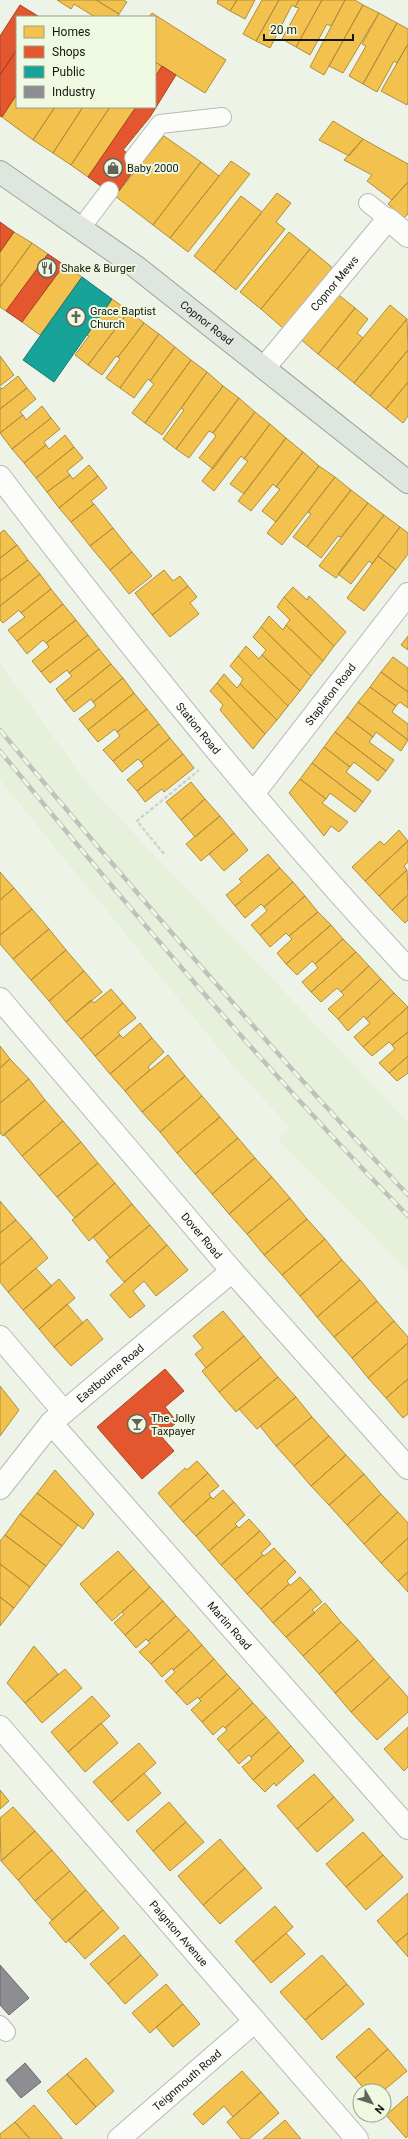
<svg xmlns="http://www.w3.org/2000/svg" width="408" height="2139" viewBox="0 0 408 2139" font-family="Roboto,sans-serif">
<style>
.built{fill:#e7f0da}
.homes{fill:#f2c14e;stroke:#af8e3b}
.shops{fill:#e4572e;stroke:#a64425}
.public{fill:#17a398;stroke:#16796f}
.industry{fill:#8d8d92;stroke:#696a6b}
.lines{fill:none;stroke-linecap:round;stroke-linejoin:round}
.service-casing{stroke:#b6bab1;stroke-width:20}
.minor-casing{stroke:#b6bab1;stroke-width:24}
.primary-casing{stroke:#97a395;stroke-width:24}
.path{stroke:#d1d3cf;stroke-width:2.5;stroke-dasharray:4 2;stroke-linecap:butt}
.service{stroke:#fcfdfb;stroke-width:18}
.minor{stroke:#fcfdfb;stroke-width:22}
.primary{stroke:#dfe5df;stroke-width:22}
.rail-casing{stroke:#bfc1bd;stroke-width:4.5}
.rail{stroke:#eff9e1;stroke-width:3;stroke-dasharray:9;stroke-linecap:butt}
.labels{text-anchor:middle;stroke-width:4;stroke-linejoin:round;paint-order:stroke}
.poi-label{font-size:11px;fill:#14170f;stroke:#eff9e1;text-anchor:start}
.street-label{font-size:11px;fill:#14170f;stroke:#eff9e1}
</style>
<rect width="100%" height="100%" fill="#eef3e7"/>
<path class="built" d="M0 663 90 787 408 1122V1271L278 1140 289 1127 234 1067 0 780Z"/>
<path class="homes" d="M57 0H96L119 14 118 17H95L74 4 71 9Z
M96 0H123L127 2 119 14Z
M218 0H237L230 11 217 3Z
M237 0H255L245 19 230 11Z
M262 0H279L256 41 243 34Z
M279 0H299L295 7 292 5 270 48 256 41Z
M299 0H322L296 47 282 39 299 8 295 7Z
M322 0H345L331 26 327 24 310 55 296 47Z
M345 0H355L363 5 324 75 310 67Z
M363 5 379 13 343 73 329 66Z
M152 13 226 60 205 93 155 62V17H149Z
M379 13 397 23 363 84 349 76 366 46 362 44Z
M397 23 408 29V44L397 63 394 61 377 92 363 84Z
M408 44V102L407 105 381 91Z
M155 62 162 66 155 77Z
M17 94V107H55L33 140 2 117Z
M55 107H83L53 153 33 140Z
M83 107H110L71 165 53 153Z
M110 107H136L88 177 71 165Z
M333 121 363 139 349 156 319 140Z
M164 136 201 162 153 225 115 196Z
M363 139 408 164V182L392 200 367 181 372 175 344 160Z
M231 161 250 174 188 252 170 238Z
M201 162 219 176 170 238 153 225Z
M408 182V214L404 218 388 204Z
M277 193 291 203 276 222 285 229 236 290 214 272Z
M241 196 262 212 214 272 194 256Z
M14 232 32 243 0 287V252Z
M289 232 310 249 261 309 240 292Z
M32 243 48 254 6 311 0 307V287Z
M310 249 334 269 284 329 261 309Z
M64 265 82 277 40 335 22 322Z
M335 292 355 308 318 354 298 337Z
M112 299 129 311 88 365 75 355 89 336 87 335Z
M390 305 407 319 354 383 337 369Z
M355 308 368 319 357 333 363 338 337 369 318 354Z
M129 311 144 323 118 357 116 356 102 375 88 365Z
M407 319 408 350 370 396 354 383Z
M144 323 159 334 120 388 106 378 120 359 118 357Z
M159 334 175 347 150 381 148 379 134 398 120 388Z
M175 347 191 360 145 423 132 413 154 384 150 381Z
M408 350V382L386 409 370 396Z
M0 356 14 375 0 386Z
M191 360 207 372 162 435 145 423Z
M207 372 223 386 176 449 163 439 184 410 181 408Z
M18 376 27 388 0 409V387L2 389Z
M408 382V416L403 423 386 409Z
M223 386 239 398 213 433 209 431 189 458 176 449Z
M27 388 36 399 20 412 23 415 0 433V409Z
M239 398 255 412 213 469 199 458 216 436 213 433Z
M42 406 51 418 12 449 0 433 23 415 26 420Z
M255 412 270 424 244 459 241 456 214 491 202 481Z
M51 418 60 429 44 442 46 445 24 463 12 449Z
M270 424 286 438 244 494 230 484 248 461 244 459Z
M65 435 74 447 36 478 24 463 46 445 49 449Z
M286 438 303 452 276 487 273 484 251 511 238 501Z
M74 447 83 458 67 471 70 475 47 492 36 478Z
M303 452 319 466 276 522 262 511 280 489 276 487Z
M89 465 98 476 59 508 47 492 70 475 73 479Z
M319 466 335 477 282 545 267 533Z
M98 476 107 488 91 501 94 504 71 522 59 508Z
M335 477 351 490 307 547 293 537 311 514 308 512Z
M351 490 368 503 341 537 338 536 321 558 307 547Z
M368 503 384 515 336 578 319 566Z
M94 504 113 528 90 546 71 522Z
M384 515 400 527 372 564 369 561 351 584 338 574Z
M400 527 408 533V554L396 570 378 556Z
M113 528 132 552 110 570 90 546Z
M4 530 17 545 0 558V533Z
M17 545 28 560 0 581V558Z
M132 552 152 576 129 594 110 570Z
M378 556 396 570 364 611 347 598Z
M28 560 40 574 0 606V581Z
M164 570 173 581 180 576 188 586 152 615 135 593Z
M40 574 51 589 21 613 19 610 3 623 0 620V606Z
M188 586 197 597 190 603 199 614 170 637 152 615Z
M293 587 307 600 309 596 346 632 334 646 284 597Z
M51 589 63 604 17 641 8 630 25 617 21 613Z
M284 597 334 646 323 661 286 625 290 620 277 607Z
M63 604 76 620 46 643 43 640 27 654 17 641Z
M269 616 283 630 286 625 323 661 311 676 261 627Z
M76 620 88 635 41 672 32 661 49 647 46 643Z
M261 627 311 676 300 691 262 655 266 650 253 637Z
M88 635 99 649 69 673 67 670 50 683 41 672Z
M408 636V650L401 645Z
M246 646 259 659 262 655 300 691 288 706 238 656Z
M99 649 111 664 65 701 56 689 72 676 69 673Z
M238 656 288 706 277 720 240 684 243 679 230 666Z
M393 657 408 668V692L381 672Z
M111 664 123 678 93 702 91 699 74 712 65 701Z
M381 672 408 692V708L400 702 396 706 370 687Z
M224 674 237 688 240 684 277 720 265 734 217 683Z
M123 678 134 693 88 730 79 719 96 706 93 702Z
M217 683 265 734 253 749 220 710 223 705 210 691Z
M370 687 396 706 392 712 408 724V740L358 702Z
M134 693 147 709 117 732 115 729 98 742 88 730Z
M358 702 408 740 401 751 376 732 373 737 347 717Z
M147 709 159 724 113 761 103 750 120 736 117 732Z
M347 717 373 737 369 742 394 760 386 771 335 732Z
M159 724 170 738 141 762 138 759 122 772 113 761Z
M335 732 386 771 378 781 354 762 350 767 324 747Z
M170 738 183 754 137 791 127 780 144 766 141 762Z
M324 747 350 767 346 772 371 791 363 802 312 763Z
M183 754 194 768 164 792 162 789 145 802 137 791Z
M312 763 363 802 355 812 330 793 326 799 300 779Z
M300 779 326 799 322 803 348 822 339 832 331 826 324 836 289 793Z
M191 782 205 799 181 820 166 802Z
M205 799 220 816 195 837 181 820Z
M220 816 234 833 201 861 186 844Z
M399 830 408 841 365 881 352 867 380 841 384 845Z
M234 833 248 850 224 871 209 854Z
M408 841V862L404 866 407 870 379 896 365 881Z
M268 854 280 868 235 906 226 895 242 882 239 879Z
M280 868 293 882 264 907 261 904 245 918 235 906Z
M407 870 408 895 392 910 379 896Z
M0 872 14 888 0 900Z
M293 882 305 896 260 935 251 925 267 911 264 907Z
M14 888 32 909 0 935V900Z
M408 895V920L405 923 392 910Z
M305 896 318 912 289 936 286 933 270 947 260 935Z
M32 909 49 929 13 959 0 944V935Z
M318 912 331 925 286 964 277 953 292 939 289 936Z
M331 925 343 939 315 964 312 961 297 975 286 964Z
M49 929 66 950 31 980 13 959Z
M343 939 356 952 311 992 302 982 318 968 315 964Z
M66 950 84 971 49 1001 31 980Z
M356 952 369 966 341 992 337 988 321 1002 311 992Z
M369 966 381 979 338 1019 328 1009 344 995 341 992Z
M84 971 102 992 66 1022 49 1001Z
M381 979 394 993 366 1019 364 1016 348 1031 338 1019Z
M111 989 123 1003 81 1039 66 1022 91 1000 94 1003Z
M394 993 408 1007 363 1047 354 1037 370 1023 366 1019Z
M123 1003 136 1018 118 1032 120 1035 95 1056 81 1039Z
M408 1007V1032L392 1045 389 1042 372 1056 363 1047Z
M140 1023 152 1038 110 1074 95 1056 120 1035 123 1038Z
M408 1032V1056L389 1073 379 1063 395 1049 392 1045Z
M152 1038 164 1052 148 1067 150 1070 125 1091 110 1074Z
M0 1046 10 1059 0 1068Z
M168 1055 185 1076 142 1112 125 1091Z
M408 1056V1073L397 1081 389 1073Z
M10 1059 29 1079 0 1103V1068Z
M185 1076 202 1096 160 1132 142 1112Z
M29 1079 45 1100 3 1136 0 1133V1103Z
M202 1096 220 1117 177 1153 160 1132Z
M45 1100 63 1121 22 1156 4 1134Z
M220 1117 238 1138 195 1174 177 1153Z
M63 1121 81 1142 39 1176 22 1156Z
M238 1138 255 1158 212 1194 195 1174Z
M81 1142 98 1163 57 1197 39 1176Z
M255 1158 272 1177 229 1214 212 1194Z
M98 1163 115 1183 75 1218 57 1197Z
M272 1177 290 1198 247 1234 229 1214Z
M115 1183 132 1204 89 1241 72 1220Z
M290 1198 307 1219 264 1255 247 1234Z
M0 1201 16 1220 0 1233Z
M132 1204 150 1225 110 1258 93 1237Z
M307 1219 325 1239 282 1275 264 1255Z
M16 1220 32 1238 0 1265V1233Z
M150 1225 167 1245 124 1282 106 1261Z
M32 1238 48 1258 8 1292 0 1282V1265Z
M325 1239 342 1260 300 1296 282 1275Z
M167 1245 188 1270 156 1296 144 1281 133 1291 145 1306 130 1318 110 1295Z
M342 1260 360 1280 317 1317 300 1296Z
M36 1268 52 1286 23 1310 8 1292Z
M59 1279 75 1298 39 1329 23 1310Z
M360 1280 377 1301 334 1337 317 1317Z
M377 1301 394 1321 352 1358 334 1337Z
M67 1304 83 1323 54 1347 39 1329Z
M223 1311 244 1336 206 1368 195 1354 203 1348 193 1336Z
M87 1319 103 1339 71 1366 54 1347Z
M394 1321 408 1337V1343L368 1378 352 1358Z
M244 1336 261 1357 219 1392 202 1371Z
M408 1343V1379L386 1398 368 1378Z
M261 1357 278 1377 236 1412 219 1392Z
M278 1377 296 1397 257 1429 239 1409Z
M408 1379V1414L403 1418 386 1398Z
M0 1386 19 1410 0 1436Z
M296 1397 312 1417 276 1446 260 1426Z
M312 1417 329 1436 294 1466 276 1446Z
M329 1436 346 1455 311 1486 294 1466Z
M346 1455 364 1474 329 1505 311 1486Z
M197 1461 208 1473 170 1507 158 1493 185 1468 187 1470Z
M55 1470 94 1514 83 1529 37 1493Z
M208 1473 219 1486 209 1494 211 1497 183 1522 170 1507Z
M364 1474 381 1494 347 1525 329 1505Z
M223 1490 234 1502 196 1536 183 1522 211 1497 213 1499Z
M37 1493 78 1525 62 1546 20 1514Z
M381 1494 398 1512 364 1544 347 1525Z
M234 1502 245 1515 235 1524 237 1526 209 1551 196 1536Z
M398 1512 408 1523V1538L381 1563 364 1544Z
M20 1514 62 1546 46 1566 5 1535Z
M249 1519 260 1531 221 1565 209 1551 237 1526 239 1528Z
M260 1531 271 1544 261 1553 263 1555 235 1580 221 1565Z
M5 1535 46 1566 30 1587 0 1564V1541Z
M408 1538V1572L398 1581 381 1563Z
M274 1548 285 1560 247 1594 235 1580 263 1555 264 1556Z
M118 1551 134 1569 96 1603 80 1584Z
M285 1560 296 1572 287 1581 289 1584 261 1609 247 1594Z
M0 1564 30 1587 14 1608 0 1597Z
M134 1569 150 1587 112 1621 96 1603Z
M408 1572V1592L398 1581Z
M300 1577 311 1589 273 1623 261 1609 289 1584 290 1586Z
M150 1587 163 1601 125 1635 114 1623 124 1614 122 1612Z
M311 1589 322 1602 312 1610 315 1613 286 1637 273 1623Z
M0 1597 14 1608 0 1626Z
M163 1601 176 1616 148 1641 146 1639 136 1648 125 1635Z
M325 1603 341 1622 303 1656 286 1637Z
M176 1616 189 1630 151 1664 139 1652 150 1643 148 1641Z
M341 1622 358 1640 319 1674 303 1656Z
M189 1630 202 1645 173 1670 172 1668 162 1677 151 1664Z
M358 1640 374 1659 335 1693 319 1674Z
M202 1645 214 1659 176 1693 165 1681 175 1672 173 1670Z
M34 1646 58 1674 25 1703 7 1683Z
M214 1659 227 1674 199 1699 198 1697 187 1705 176 1693Z
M374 1659 390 1677 351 1712 335 1693Z
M65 1669 82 1688 42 1723 25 1703Z
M227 1674 240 1688 202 1722 191 1710 201 1701 199 1699Z
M390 1677 408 1697V1712L377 1740 351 1712Z
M240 1688 253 1703 225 1728 223 1726 213 1735 202 1722Z
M92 1696 110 1716 68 1752 51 1732Z
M253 1703 266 1717 228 1751 217 1739 227 1730 225 1728Z
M266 1717 279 1732 251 1757 249 1755 239 1764 228 1751Z
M101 1723 118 1743 85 1772 68 1752Z
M408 1727V1767L404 1771 384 1749Z
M279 1732 291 1746 253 1780 242 1767 252 1759 251 1757Z
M139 1743 156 1763 111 1802 93 1782Z
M291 1746 304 1761 276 1786 274 1783 265 1792 253 1780Z
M144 1773 161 1793 128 1821 111 1802Z
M314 1774 334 1797 297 1829 277 1806Z
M0 1790 9 1801 0 1809Z
M334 1797 354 1820 317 1852 297 1829Z
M169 1802 186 1822 153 1851 136 1831Z
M13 1807 35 1831 1 1861 0 1818Z
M186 1822 204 1842 170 1871 153 1851Z
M35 1831 52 1850 18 1880 1 1861Z
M363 1832 383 1855 346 1887 326 1864Z
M220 1839 245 1868 203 1905 178 1876Z
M52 1850 70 1871 35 1901 18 1880Z
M383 1855 403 1877 366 1910 346 1887Z
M245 1868 262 1888 220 1924 203 1905Z
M70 1871 86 1890 52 1920 35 1901Z
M86 1890 103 1910 66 1943 49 1923Z
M408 1893V1933L396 1943 377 1921Z
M275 1906 293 1927 253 1962 235 1941Z
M103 1910 119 1928 85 1959 68 1940Z
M286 1933 305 1954 271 1983 253 1962Z
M408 1933V1957L396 1943Z
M124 1935 141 1955 108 1984 90 1964Z
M141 1955 158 1975 125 2004 108 1984Z
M322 1955 347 1984 305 2020 280 1992Z
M166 1984 183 2004 150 2033 132 2013Z
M347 1984 364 2004 322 2040 305 2020Z
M183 2004 200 2024 173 2047 156 2027Z
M369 2028 388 2049 355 2078 336 2057Z
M388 2049 407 2071 383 2091H366L355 2078Z
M86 2058 114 2091 96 2107 67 2074Z
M242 2071 261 2092 233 2117 224 2106 203 2125 193 2114Z
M67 2074 96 2107 76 2125 47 2091Z
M261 2092 279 2113 249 2139H241L227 2122Z
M408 2096V2136L406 2138 386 2115Z
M34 2105 62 2138V2139H30L15 2122Z
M285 2120 301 2139H263Z
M15 2122 30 2139H0V2134Z"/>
<path class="shops" d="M20 5 38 16 17 17V49L0 75V36Z
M17 49V94L2 117 0 116V75Z
M162 66 176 75 150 117 123 150 140 162 115 196 88 177 136 107H155V77Z
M0 222 14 232 0 252Z
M48 254 64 265 22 322 6 311Z
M165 1369 184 1391 165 1407 177 1422 161 1436 174 1451 142 1479 97 1427Z"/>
<path class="public" d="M82 277 112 299 54 382 23 360Z"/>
<path class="industry" d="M0 1965 29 1998 9 2015 0 2005Z
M25 2063 41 2082 21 2098 6 2080Z"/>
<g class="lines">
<g class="service-casing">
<path id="service" d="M134 158 160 124 222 117
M368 203 388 219
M81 228 109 191
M0 2025 6 2032"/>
</g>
<g class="minor-casing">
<g id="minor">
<path id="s1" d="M264 368 388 219 408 236"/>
<path id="s2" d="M0 477C129 646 263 813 408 969"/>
<path id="s3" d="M253 794 408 594"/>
<path id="s4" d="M0 999 232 1271 408 1468"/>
<path d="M0 1337 64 1412"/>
<path id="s5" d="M51 1423 408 1828"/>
<path id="s6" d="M0 1488 51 1423 232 1271"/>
<path id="s7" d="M0 1727 357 2139"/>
<path id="s8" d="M119 2139 255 2021"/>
</g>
</g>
<g class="primary-casing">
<g id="primary">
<path id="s9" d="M0 172 135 266 408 482"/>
</g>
</g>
<path class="path" d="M164 854 137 821 199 770"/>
<use href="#service" class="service"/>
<use href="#minor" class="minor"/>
<use href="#primary" class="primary"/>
<g class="rail-casing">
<path id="rail" d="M0 730C132 889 266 1045 408 1195
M0 751C131 911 264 1068 408 1216"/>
</g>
<use href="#rail" class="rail"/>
</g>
<defs>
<g id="shop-ring" transform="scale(1)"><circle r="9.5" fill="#eff9e1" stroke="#60645b" stroke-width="1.5"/><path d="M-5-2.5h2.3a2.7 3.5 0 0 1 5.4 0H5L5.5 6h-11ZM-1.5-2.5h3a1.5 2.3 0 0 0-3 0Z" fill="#60645b"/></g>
<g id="restaurant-ring" transform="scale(1)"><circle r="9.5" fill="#eff9e1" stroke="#60645b" stroke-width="1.5"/><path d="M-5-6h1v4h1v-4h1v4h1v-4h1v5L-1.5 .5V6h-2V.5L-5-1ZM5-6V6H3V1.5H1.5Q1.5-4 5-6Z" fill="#60645b"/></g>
<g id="church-ring" transform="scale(1)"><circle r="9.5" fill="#eff9e1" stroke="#60645b" stroke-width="1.5"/><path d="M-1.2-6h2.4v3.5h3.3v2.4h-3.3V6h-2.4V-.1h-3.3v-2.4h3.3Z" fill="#60645b"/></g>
<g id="bar-ring" transform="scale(1)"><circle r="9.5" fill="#eff9e1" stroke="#60645b" stroke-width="1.5"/><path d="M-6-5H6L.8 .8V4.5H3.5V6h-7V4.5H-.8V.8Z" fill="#60645b"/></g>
</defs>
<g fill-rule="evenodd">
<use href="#shop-ring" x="113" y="168"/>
<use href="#restaurant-ring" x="47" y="268"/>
<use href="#church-ring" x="76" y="317"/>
<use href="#bar-ring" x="137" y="1424"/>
</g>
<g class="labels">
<g class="poi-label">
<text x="127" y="172">Baby 2000</text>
<text x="61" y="272">Shake &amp; Burger</text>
<text x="90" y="315">Grace Baptist<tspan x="90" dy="13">Church</tspan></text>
<text x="151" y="1422">The Jolly<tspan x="151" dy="13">Taxpayer</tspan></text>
</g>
<g class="street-label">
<text dy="4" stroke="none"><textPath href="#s1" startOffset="110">Copnor Mews</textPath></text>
<text dy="4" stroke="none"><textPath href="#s9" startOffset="256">Copnor Road</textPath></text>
<text dy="4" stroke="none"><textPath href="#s3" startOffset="126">Stapleton Road</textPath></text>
<text dy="4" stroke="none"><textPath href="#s2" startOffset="320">Station Road</textPath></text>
<text dy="4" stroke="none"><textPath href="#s4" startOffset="311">Dover Road</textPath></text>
<text dy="4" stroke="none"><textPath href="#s6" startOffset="160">Eastbourne Road</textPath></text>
<text dy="4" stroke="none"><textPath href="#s5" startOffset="270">Martin Road</textPath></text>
<text dy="4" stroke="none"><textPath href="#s7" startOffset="273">Paignton Avenue</textPath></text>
<text dy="4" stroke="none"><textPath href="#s8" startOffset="90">Teignmouth Road</textPath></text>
</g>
</g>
<rect x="16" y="16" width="140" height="92" fill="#eff9e1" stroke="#979f8d"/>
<rect x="24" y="26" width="20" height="12" fill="#f2c14e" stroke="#979f8d"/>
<text x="52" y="36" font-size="12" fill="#14170f">Homes</text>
<rect x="24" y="46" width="20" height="12" fill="#e4572e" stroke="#979f8d"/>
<text x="52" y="56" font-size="12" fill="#14170f">Shops</text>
<rect x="24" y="66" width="20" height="12" fill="#17a398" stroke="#979f8d"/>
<text x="52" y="76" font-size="12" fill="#14170f">Public</text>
<rect x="24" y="86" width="20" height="12" fill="#8d8d92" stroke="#979f8d"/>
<text x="52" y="96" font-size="12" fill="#14170f">Industry</text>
<g transform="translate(372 2103) rotate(129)"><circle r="19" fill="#eff9e1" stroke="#979f8d"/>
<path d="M0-3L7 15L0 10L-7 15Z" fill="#60645b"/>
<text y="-6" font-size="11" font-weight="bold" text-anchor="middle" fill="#14170f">N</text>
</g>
<path d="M264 34v6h89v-6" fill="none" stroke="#14170f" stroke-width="2"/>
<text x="270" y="34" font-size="12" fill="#14170f" stroke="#eff9e1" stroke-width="3" paint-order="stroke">20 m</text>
</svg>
